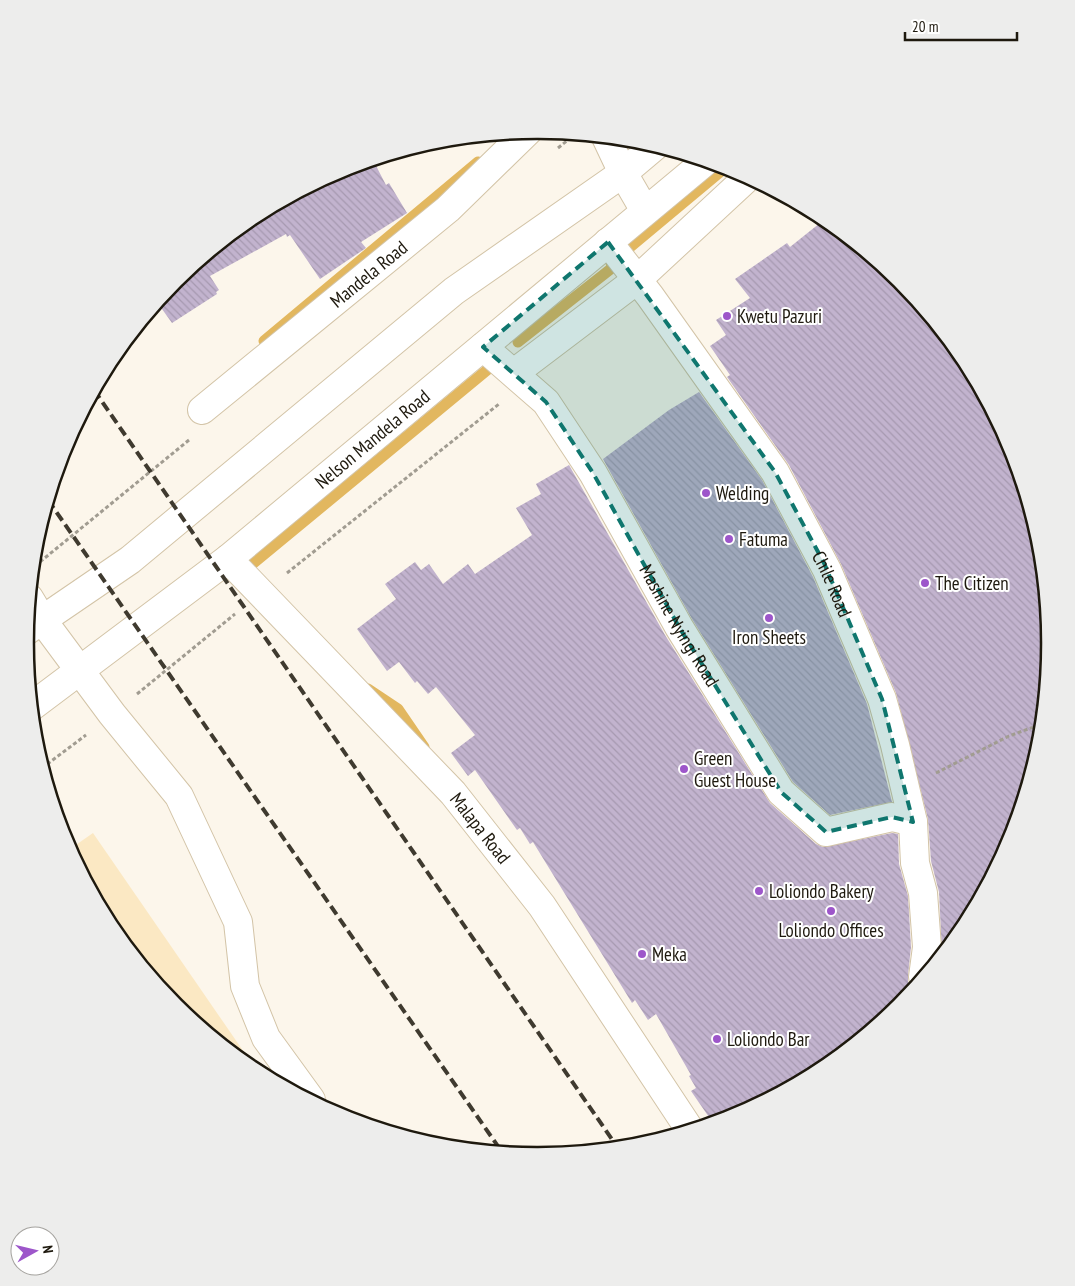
<svg xmlns="http://www.w3.org/2000/svg" width="1075" height="1286" viewBox="0 0 1075 1286" font-family="'PT Sans Narrow',sans-serif">
<style>
.built{fill:#fbe8c3}
.lines{fill:none;stroke-linecap:round;stroke-linejoin:round}
.stream{stroke:#e2b75f;stroke-width:11}
.building{fill:url(#building-back-hatch)}
.minor-casing{stroke:#d3c4a7;stroke-width:30}
.major-casing{stroke:#d3c4a7;stroke-width:30}
.path{stroke:#a19c91;stroke-width:3;stroke-dasharray:4 2.5;stroke-linecap:butt}
.minor{stroke:#fff;stroke-width:28}
.major{stroke:#fff;stroke-width:28}
.rail{stroke:#3f3a2f;stroke-width:4;stroke-dasharray:10 5;stroke-linecap:butt}
.marked{fill:#0f766e;fill-opacity:0.2;stroke:#0f766e;stroke-width:4;stroke-dasharray:10 6;stroke-linejoin:round}
.poi-dot{fill:#9d56ca;stroke:#fff;stroke-width:2}
.labels{text-anchor:middle;stroke-width:4;stroke-linejoin:round;paint-order:stroke}
.street-label{font-size:19px;fill:#1e190e;stroke:#fff}
.poi-label{font-size:19px;fill:#1e190e;stroke:#fff;text-anchor:start}
.rim{fill:none;stroke:#1e190e;stroke-width:2.5}
</style>
<defs>
<pattern id="building-back-hatch" width="6" height="6" patternUnits="userSpaceOnUse" patternTransform="scale(1.25)"><rect width="6" height="6" fill="#c2b3ce"/><path d="M-1 5l2 2M0 0l6 6M5-1l2 2" fill="none" stroke="#a699b0"/></pattern>
</defs>
<rect width="100%" height="100%" fill="#fcf6eb"/>
<path class="built" d="M93 833 257 1071 175 1005 111 927 70 849Z"/>
<g class="lines">
<path class="stream" d="M264 341 478 162
M518 342 617 264 611 263 726 167
M250 566 498 361
M368 689 398 709 424 747"/>
</g>
<path class="building" d="M373 160 386 185 389 183 407 213 361 242 366 248 320 279 290 235 287 237 286 234 210 276 219 290 216 292 217 294 172 323 157 302 175 280 253 217 342 169Z
M825 219 900 281 963 358 1011 447 1040 543 1050 644 1040 743 1011 839 963 928 942 954 939 892 931 861 928 819 896 693 841 564 789 465 727 377 730 375 710 346 726 335 716 320 750 298 735 279 787 243 790 247Z
M699 392 762 480 813 577 867 704 892 802 830 815 793 782 692 619 603 459 669 410Z
M569 465 665 635 770 803 816 844 823 847 892 833 898 834 899 864 908 896 911 947 908 975V982L913 989 900 1006 822 1069 733 1117 713 1123 691 1091 696 1088 689 1076 691 1075 656 1014 648 1020 635 1000 632 1003 533 842 530 844 520 828 517 830 475 770 468 776 451 753 475 735 436 687 428 694 417 681 415 683 399 662 387 671 357 629 396 599 385 584 415 562 421 570 429 564 443 584 468 564 475 574 532 535 516 508 541 494 536 484Z"/>
<g class="lines">
<g class="minor-casing">
<g id="minor">
<path d="M606 137 623 173 645 211"/>
<path id="s1" d="M608 242 650 296 775 472 827 570 882 699 895 745 913 822 915 863 923 893 927 947 923 977"/>
<path id="s2" d="M483 347 546 402 593 473 679 627 781 792 826 832 892 817 913 822"/>
<path d="M514 373 638 279 748 177"/>
<path id="s3" d="M202 410 448 209 528 131"/>
<path id="s4" d="M228 559 453 793 542 906 690 1130"/>
<path d="M29 598 43 621 112 714 179 796 238 922 245 986 266 1038 311 1100"/>
</g>
</g>
<g class="major-casing">
<g id="major">
<path d="M26 631 130 560 454 291 623 173 655 146"/>
<path id="s5" d="M31 707 228 559 706 161"/>
</g>
</g>
<path class="path" d="M558 148 573 136
M35 566 189 440
M287 573 499 404
M137 694 235 614
M42 768 86 735
M936 773 1009 736 1042 724"/>
<use href="#minor" class="minor"/>
<use href="#major" class="major"/>
<path class="rail" d="M94 390 618 1148
M48 500 502 1152"/>
</g>
<path class="marked" d="M608 242 775 472 824 563 882 699 913 822 892 817 826 832 781 792 679 627 593 473 546 402 483 347Z"/>
<g class="poi-dot">
<circle cx="727" cy="316" r="5"/>
<circle cx="706" cy="493" r="5"/>
<circle cx="729" cy="539" r="5"/>
<circle cx="925" cy="583" r="5"/>
<circle cx="769" cy="618" r="5"/>
<circle cx="684" cy="769" r="5"/>
<circle cx="759" cy="891" r="5"/>
<circle cx="831" cy="911" r="5"/>
<circle cx="642" cy="954" r="5"/>
<circle cx="717" cy="1039" r="5"/>
</g>
<g class="labels">
<g class="street-label">
<text dy="7" stroke="none"><textPath href="#s3" startOffset="215">Mandela Road</textPath></text>
<text dy="7" stroke="none"><textPath href="#s5" startOffset="434">Nelson Mandela Road</textPath></text>
<text dy="7" stroke="none"><textPath href="#s1" startOffset="410">Chile Road</textPath></text>
<text dy="7" stroke="none"><textPath href="#s2" startOffset="344">Mashine Nyingi Road</textPath></text>
<text dy="7" stroke="none"><textPath href="#s4" startOffset="369">Malapa Road</textPath></text>
</g>
<g class="poi-label">
<text x="737" y="323">Kwetu Pazuri</text>
<text x="716" y="500">Welding</text>
<text x="739" y="546">Fatuma</text>
<text x="935" y="590">The Citizen</text>
<text x="769" y="644" text-anchor="middle">Iron Sheets</text>
<text x="694" y="765">Green<tspan x="694" dy="22">Guest House</tspan></text>
<text x="769" y="898">Loliondo Bakery</text>
<text x="831" y="937" text-anchor="middle">Loliondo Offices</text>
<text x="652" y="961">Meka</text>
<text x="727" y="1046">Loliondo Bar</text>
</g>
</g>
<path d="M0 0H1075V1286H0ZM537 139H538A503 503 0 0 1 1041 642V644A503 503 0 0 1 538 1147H537A503 503 0 0 1 34 644V642A503 503 0 0 1 537 139Z" fill="#ededec" fill-rule="evenodd"/>
<path class="rim" d="M537 139H538A503 503 0 0 1 1041 642V644A503 503 0 0 1 538 1147H537A503 503 0 0 1 34 644V642A503 503 0 0 1 537 139Z"/>
<g transform="translate(35 1251) rotate(82)"><circle r="24" fill="#ffffff" stroke="#a5a39f"/>
<path d="M0-4L9 19L0 12L-9 19Z" fill="#9d56ca"/>
<text y="-8" font-size="14" font-weight="bold" text-anchor="middle" fill="#1e190e">N</text>
</g>
<path d="M905 32v8h112v-8" fill="none" stroke="#1e190e" stroke-width="2.5"/>
<text x="912" y="32" font-size="15" fill="#1e190e" stroke="#ffffff" stroke-width="4" paint-order="stroke">20 m</text>
</svg>
